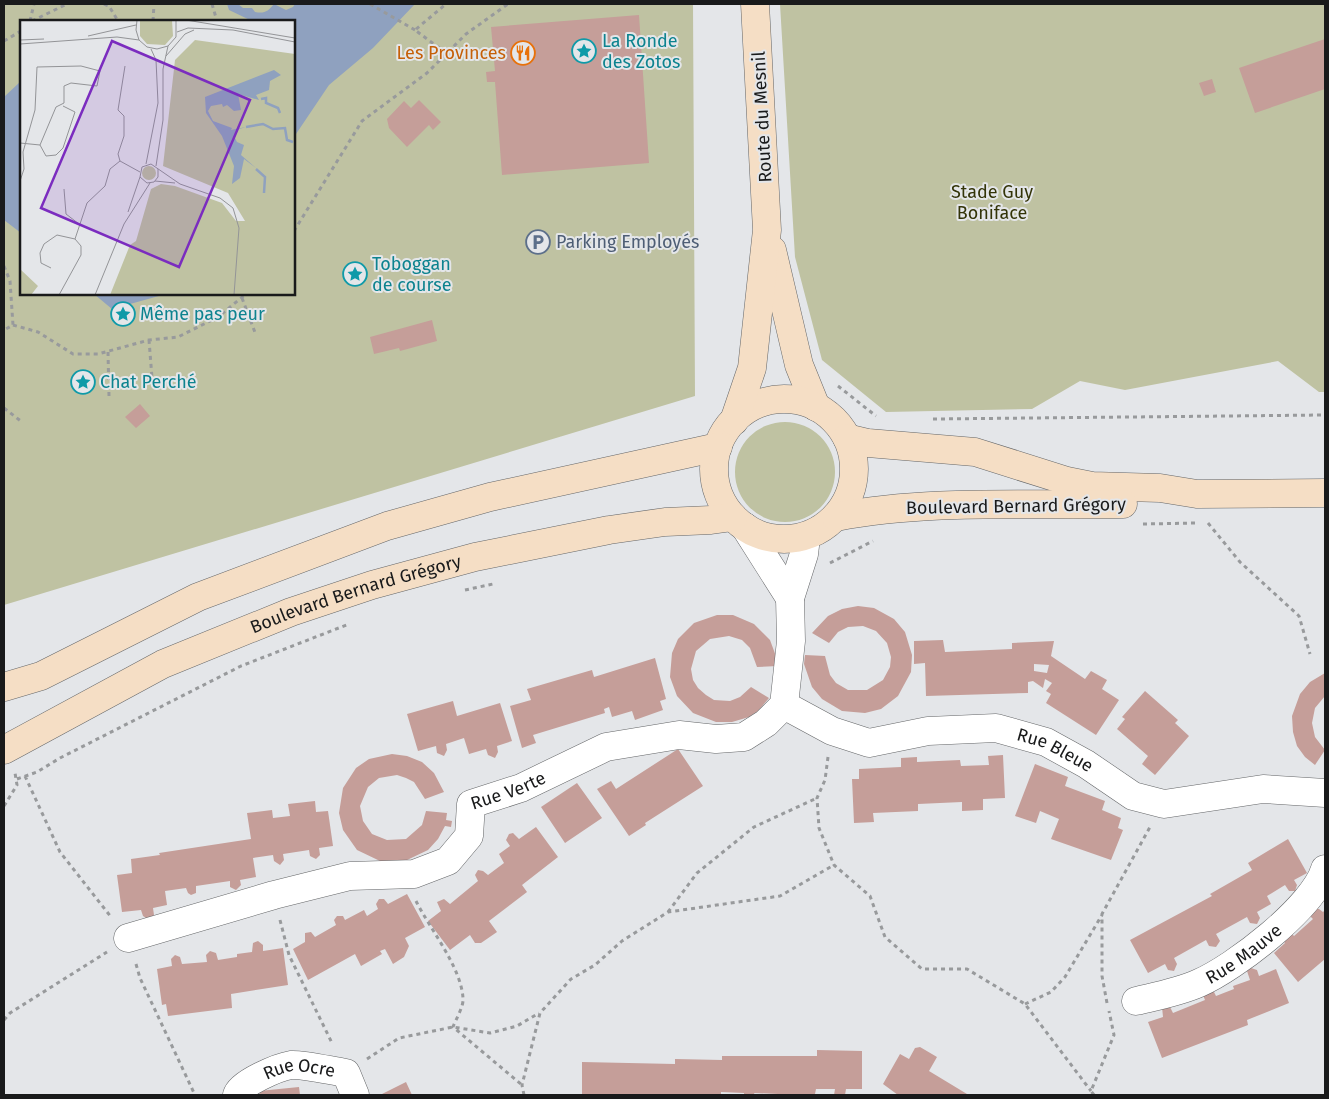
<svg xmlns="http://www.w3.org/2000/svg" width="1329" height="1099" viewBox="0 0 1329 1099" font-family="'Fira Sans',sans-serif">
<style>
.green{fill:#bfc2a2;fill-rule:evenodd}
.water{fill:#8fa1bf}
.building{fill:#c59e99;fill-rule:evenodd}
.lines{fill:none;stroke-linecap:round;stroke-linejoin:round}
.street-casing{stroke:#646668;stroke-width:29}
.secondary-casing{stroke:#646668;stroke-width:29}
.path{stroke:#989a9c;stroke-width:3;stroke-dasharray:4 4;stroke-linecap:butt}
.street{stroke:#fff;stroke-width:28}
.secondary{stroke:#f5dec5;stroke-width:28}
.labels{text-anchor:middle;stroke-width:4;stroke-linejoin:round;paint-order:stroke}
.culture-label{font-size:18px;fill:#0d838f;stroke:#e4e6e9;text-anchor:start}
.food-label{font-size:18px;fill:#c56008;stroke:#e4e6e9;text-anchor:end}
.street-label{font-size:18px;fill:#191a1b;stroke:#e4e6e9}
.park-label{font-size:18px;fill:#333408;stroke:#e4e6e9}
.service-label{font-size:18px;fill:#4e5e75;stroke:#e4e6e9;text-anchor:start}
.inset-river{fill:none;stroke:#8fa1bf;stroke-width:2.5}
.inset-road{fill:none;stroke:#939497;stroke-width:1}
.view{fill:#7b2cbf;fill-opacity:0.15;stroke:#7b2cbf;stroke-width:2.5}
.inset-edge{fill:none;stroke:#191a1b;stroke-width:2.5}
</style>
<rect width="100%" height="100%" fill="#e4e6e9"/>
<path class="green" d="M4 4H693L695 396 4 605ZM21 21H294V294H21Z
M780 4H1325V392H1319L1278 361 1125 390 1080 381 1032 409 886 412 822 360 795 257Z
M735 472a50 50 0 1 1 100 0a50 50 0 1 1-100 0Z"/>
<path class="water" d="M227 4H238L243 8H252L255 12C265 14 268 11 274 4L286 10 293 7 295 4H415L373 48 329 85 294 137V21H252L229 10Z
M21 81V233L4 220V97Z
M94 294H166L112 309Z"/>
<path class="building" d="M639 15 649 163 502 175 495 82H487L486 72 495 71 491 27Z
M1325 39V89L1255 113 1239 68Z
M1212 79 1216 92 1204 96 1199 83Z
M419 100 441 122 433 130 429 125 407 147 389 128 387 119 404 101 411 108Z
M432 320 437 341 400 351 399 348 374 354 370 337Z
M140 404 150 416 136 428 125 417Z
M858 606 874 608 894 619 905 632 912 655 911 672 898 696 881 709 865 713 842 711 822 699 812 687 804 664 805 655 825 656 830 675 836 683 848 690H867L883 680 890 667 891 657 887 643 876 631 863 626 848 627 838 632 829 643 812 633 828 616 842 609Z
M717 615H733L754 624 770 640 777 659 778 666 757 667 750 648 742 640 729 636 710 639 696 651 691 669 693 680 698 688 706 695 714 700 730 701 740 697 751 687 769 698 758 711 749 717 732 722H716L693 713 677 696 670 677 672 653 678 639 694 623Z
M943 640 945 652 1012 649V643L1054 641 1051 656 1085 679 1091 671 1107 680 1102 689 1119 700 1096 735 1046 703 1051 694 1046 691 1052 683 1045 679 1043 688 1033 681 1028 682V693L926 696 925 663 914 664V641ZM1034 664 1049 665 1047 673 1034 671Z
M655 658 666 699 660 701 663 710 635 720 632 711 612 717 609 707 604 709 605 713 533 735 536 743 522 748 510 706 531 700 527 689 592 670 594 677Z
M1325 673V696L1315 708 1312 723 1315 737 1325 750 1315 765 1305 757 1297 746 1293 732 1292 716 1300 694 1310 682Z
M1145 691 1178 720 1175 723 1189 736 1155 775 1142 764 1148 756 1117 729 1125 719 1122 717Z
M453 701 457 716 500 703 512 741 497 746 498 752 495 758 488 755 486 749 469 754 464 738 446 744 447 750 444 756 437 753 436 746 418 751 407 714Z
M678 749 703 786 645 823 646 825 629 836 597 789 611 781 616 789Z
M392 754 407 756 422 762 434 773 444 792 425 799 414 782 406 778 397 775 379 778 368 787 360 806 363 821 372 834 387 840 406 839 422 825 426 811 447 813 446 820 452 821 451 827 445 826 438 839 428 850 405 861H380L357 850 343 830 339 813 343 788 356 768 369 759Z
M1003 755 1005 798 983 799V810L962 811V802L918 804V811L873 813 874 822 854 823 852 779H859V769L901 767V758L917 757V762L960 760 961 766 989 765 988 756Z
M1035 764 1068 777 1065 786 1105 801 1102 810 1121 818 1118 828 1123 830 1111 860 1051 839 1059 819 1040 811 1036 823 1015 816Z
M577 783 602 818 565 843 541 807Z
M315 801 316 812 328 811 333 846 319 848 320 855 316 859 310 856 309 850 283 854 284 860 280 865 274 861 273 855 253 858 256 877 240 880 241 885 236 890 230 887V881L196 886V893L191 895 188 893 186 888 165 891 167 905 153 908 154 915 149 920 143 916 141 910 122 912 117 875 132 873 131 859 160 855 159 853 251 839 247 813 272 810 273 818 290 816 288 804Z
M536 827 558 857 522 885 527 892 489 921 497 932 481 943H475L470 935 450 950 428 921 441 911 437 902 444 899 450 904 478 881 475 875 478 870 483 871 488 875 504 863 499 854 510 846 506 840 509 834 513 833 519 839Z
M1288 839 1307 873 1294 880 1297 885 1295 891H1289L1285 885 1267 896 1271 904 1257 912 1260 918 1257 924 1250 923 1247 917 1216 934 1220 941 1216 947 1209 946 1206 940 1174 958 1177 964 1174 971 1168 970 1165 964 1148 973 1130 940 1212 896 1210 894 1252 870 1248 863Z
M407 894 425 927 405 938 409 946 404 957 393 964 385 949 380 951 382 954 361 966 355 954 308 980 293 949 305 942V933L311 932 315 937 336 925 334 920 337 916H343L345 920 364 910 367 916 378 909 376 904 379 899H384L388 904Z
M1311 908 1319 909 1323 912 1325 910V959L1298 982 1274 953 1285 943 1282 939 1290 932 1294 936 1313 919 1310 916Z
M258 941 263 945V951L283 948 288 985 231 994 232 1008 168 1016 166 1004 162 1005 157 969 172 966 171 959 175 955 180 957 182 964 207 962 206 955 210 951 216 953 218 960 237 957V954L252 952 253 943Z
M1251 968 1257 970 1259 976 1276 969 1289 1003 1247 1020 1248 1025 1162 1058 1148 1022 1163 1017 1162 1007 1169 1005 1173 1013 1205 1000 1203 995 1212 988 1216 996 1234 989 1233 986 1250 980 1247 971Z
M920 1047 937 1057 929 1071 967 1094 966 1095H898L883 1084 900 1054 909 1059 915 1048Z
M817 1050 862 1051V1089H846L845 1095H834L835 1089H816L815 1094 799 1095 754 1093 755 1095H744V1093L721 1092V1095H582V1062L675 1064V1059L722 1060V1056H817Z
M406 1082 412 1095H380Z
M299 1087 300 1095H260L259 1091Z"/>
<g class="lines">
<g class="street-casing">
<g id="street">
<path d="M745 527 790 598"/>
<path id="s1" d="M784 705 832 731 869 743 928 731 996 728 1046 742 1086 764 1133 796 1164 804 1263 789 1325 793"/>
<path id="s2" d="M128 938 274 895 350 876 414 874 448 861 469 836 471 804 521 788 606 747 679 735 716 739 744 737 766 723 784 705 791 641 790 598 804 554 806 537"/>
<path id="s3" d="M1136 1001C1157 996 1179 992 1199 983 1234 968 1314 907 1325 869"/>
<path id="s4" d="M237 1095C240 1083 279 1067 291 1065 303 1064 332 1071 346 1073L355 1095"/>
</g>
</g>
<g class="secondary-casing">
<g id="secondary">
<path d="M772 250 799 365 816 407"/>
<circle cx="784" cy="469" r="70"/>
<path d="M734 421 752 368 767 230 755 4"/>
<path d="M847 438 868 443 975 452 1067 481 1092 486 1160 488 1197 494 1325 493"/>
<path d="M836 517C930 499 1028 506 1123 504"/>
<path d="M4 687 41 676 198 597 387 526 490 497 718 447"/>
<path id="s5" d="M4 750 163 664 291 612 372 585 475 557 609 530 665 522 711 520 733 517"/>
</g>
</g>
<path class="path" d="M104 4 109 6 118 21
M212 4 217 21
M370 4 415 30
M30 21 34 4
M32 21 67 4
M153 21 154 4
M4 41 21 31
M446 53 415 30 446 4
M294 231 362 121 427 73 466 34 508 4
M4 266 10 281 13 325 4 330
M242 298 256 335
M13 325 38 332 73 354H98L149 340 178 337 218 317 246 294
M149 340 152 378
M108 352 109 396
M838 386 876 416
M4 408 22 422
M933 419 1325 415
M1208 523 1240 562 1299 616 1310 654
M1143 524 1197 523
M830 563 873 541
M465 590 493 584
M828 757 825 780 817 798 819 828 834 865 870 896 885 937 922 969H967L1025 1004 1091 1091
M25 776 60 852 111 917
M17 779 37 772 60 758 241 666 349 624
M4 806 17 785 15 773
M416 901C430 929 461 967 463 998 464 1006 456 1019 453 1027L522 1085
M668 912 697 873 754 827 817 798
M280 920 289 955 332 1043
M136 964 140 978 195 1095
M1107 1003 1102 976V914L1150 827
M1025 1004 1051 992 1065 977 1102 915
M4 1020 10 1013 107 952
M367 1059 399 1038 453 1027 490 1033 517 1026 539 1013
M524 1095 522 1085 540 1013 571 979 595 965 622 941 668 912 780 896 834 865
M1094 1095 1091 1091 1114 1035 1109 1011"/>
<use href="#street" class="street"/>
<use href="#secondary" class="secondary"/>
</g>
<defs>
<g id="sight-ring" transform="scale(1.25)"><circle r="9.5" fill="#e4e6e9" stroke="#0f9aa8" stroke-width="1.5"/><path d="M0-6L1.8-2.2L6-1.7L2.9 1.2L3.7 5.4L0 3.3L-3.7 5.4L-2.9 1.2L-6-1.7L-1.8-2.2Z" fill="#0f9aa8"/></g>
<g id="restaurant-ring" transform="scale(1.25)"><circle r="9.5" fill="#e4e6e9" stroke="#e8710a" stroke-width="1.5"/><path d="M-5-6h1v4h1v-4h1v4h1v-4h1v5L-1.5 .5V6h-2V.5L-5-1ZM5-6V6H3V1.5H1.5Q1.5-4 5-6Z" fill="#e8710a"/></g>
<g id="parking-ring" transform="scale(1.25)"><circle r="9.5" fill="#e4e6e9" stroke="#5c6f8a" stroke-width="1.5"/><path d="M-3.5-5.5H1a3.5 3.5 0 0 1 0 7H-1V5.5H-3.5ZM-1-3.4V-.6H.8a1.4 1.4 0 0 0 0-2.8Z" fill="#5c6f8a"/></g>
</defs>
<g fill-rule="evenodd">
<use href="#sight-ring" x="584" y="51"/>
<use href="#restaurant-ring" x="523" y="53"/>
<use href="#parking-ring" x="538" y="242"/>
<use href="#sight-ring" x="355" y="274"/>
<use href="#sight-ring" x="123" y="314"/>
<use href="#sight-ring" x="83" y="382"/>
</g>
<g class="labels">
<g class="culture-label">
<text x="602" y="47">La Ronde<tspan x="602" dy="21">des Zotos</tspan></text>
<text x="372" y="270">Toboggan<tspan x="372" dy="21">de course</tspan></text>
<text x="140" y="320">Même pas peur</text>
<text x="100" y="388">Chat Perché</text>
</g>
<g class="food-label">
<text x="506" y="59">Les Provinces</text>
</g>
<g class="street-label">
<text transform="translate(762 117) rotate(-93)" y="6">Route du Mesnil</text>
<text transform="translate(1016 506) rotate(-1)" y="6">Boulevard Bernard Grégory</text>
<text dy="6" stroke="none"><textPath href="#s5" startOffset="386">Boulevard Bernard Grégory</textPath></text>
<text dy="6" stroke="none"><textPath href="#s1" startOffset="285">Rue Bleue</textPath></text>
<text dy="6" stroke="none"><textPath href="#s2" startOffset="435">Rue Verte</textPath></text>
<text dy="6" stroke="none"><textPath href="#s3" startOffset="119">Rue Mauve</textPath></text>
<text dy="6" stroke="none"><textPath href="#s4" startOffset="71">Rue Ocre</textPath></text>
</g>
<g class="park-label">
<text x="992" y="198">Stade Guy<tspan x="992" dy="21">Boniface</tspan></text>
</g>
<g class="service-label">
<text x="556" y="248">Parking Employés</text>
</g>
</g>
<g transform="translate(20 20)">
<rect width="275" height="275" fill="#e4e6e9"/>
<path d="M120 0H152L153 16 145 25 127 24 120 16ZM175 20 275 34V275H90L110 225 116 221 131 169 141 164 155 166 202 183 216 201H225L208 173 143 146 155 40ZM122 153a7 7 0 1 1 14 0a7 7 0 1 1-14 0ZM0 249 18 266 11 275 0 274Z" fill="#bfc2a2"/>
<path d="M254 50 261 55 250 61 249 70 236 75 239 80 218 74 221 90 214 91 207 85 203 87 202 84 191 86 188 91 193 101 212 108 211 110 226 107 216 110 214 116 217 122 224 125 221 135 236 148 224 139 220 158 212 164 214 146 202 116 186 93 185 77Z" fill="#8fa1bf"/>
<path class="inset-river" d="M241 79 246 78V83L258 88 260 93M226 107 243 104 253 109 265 108 267 120 273 122M236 149 245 157 244 173"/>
<path class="inset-road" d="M117 0 116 10 119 20 127 27 137 29 148 26 156 17V0M166 0 275 18M157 12 168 8 213 10 275 22M68 16 116 5M0 20 24 19M0 24 97 17 119 20M146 36 165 14 174 10M105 46 98 90 104 96V116L98 134 100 141 120 152M0 123 20 125M20 125 26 136 36 135 43 128 55 92 43 86M126 144 138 83 136 40 131 29M136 146 143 100V49L148 26M138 149V157L134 162 127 163 120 157 122 147 131 144 160 164 200 178 213 188 219 208 214 275M0 161 4 149 3 132 15 90 17 47 61 46 80 51 77 66 51 63 44 66V83L36 87 20 125M135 161 155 163M44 169 46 194 59 204M108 192 120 157M55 219 67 183 85 166 90 149 100 141M31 248 21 243 20 233 24 224 37 215 55 219 61 226V235L39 275M75 275 104 204 130 163"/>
<path class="view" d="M92 21 230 80 159 247 21 188Z"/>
<rect width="275" height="275" class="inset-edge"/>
</g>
<rect width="1329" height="1099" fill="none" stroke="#191a1b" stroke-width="10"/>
</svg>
